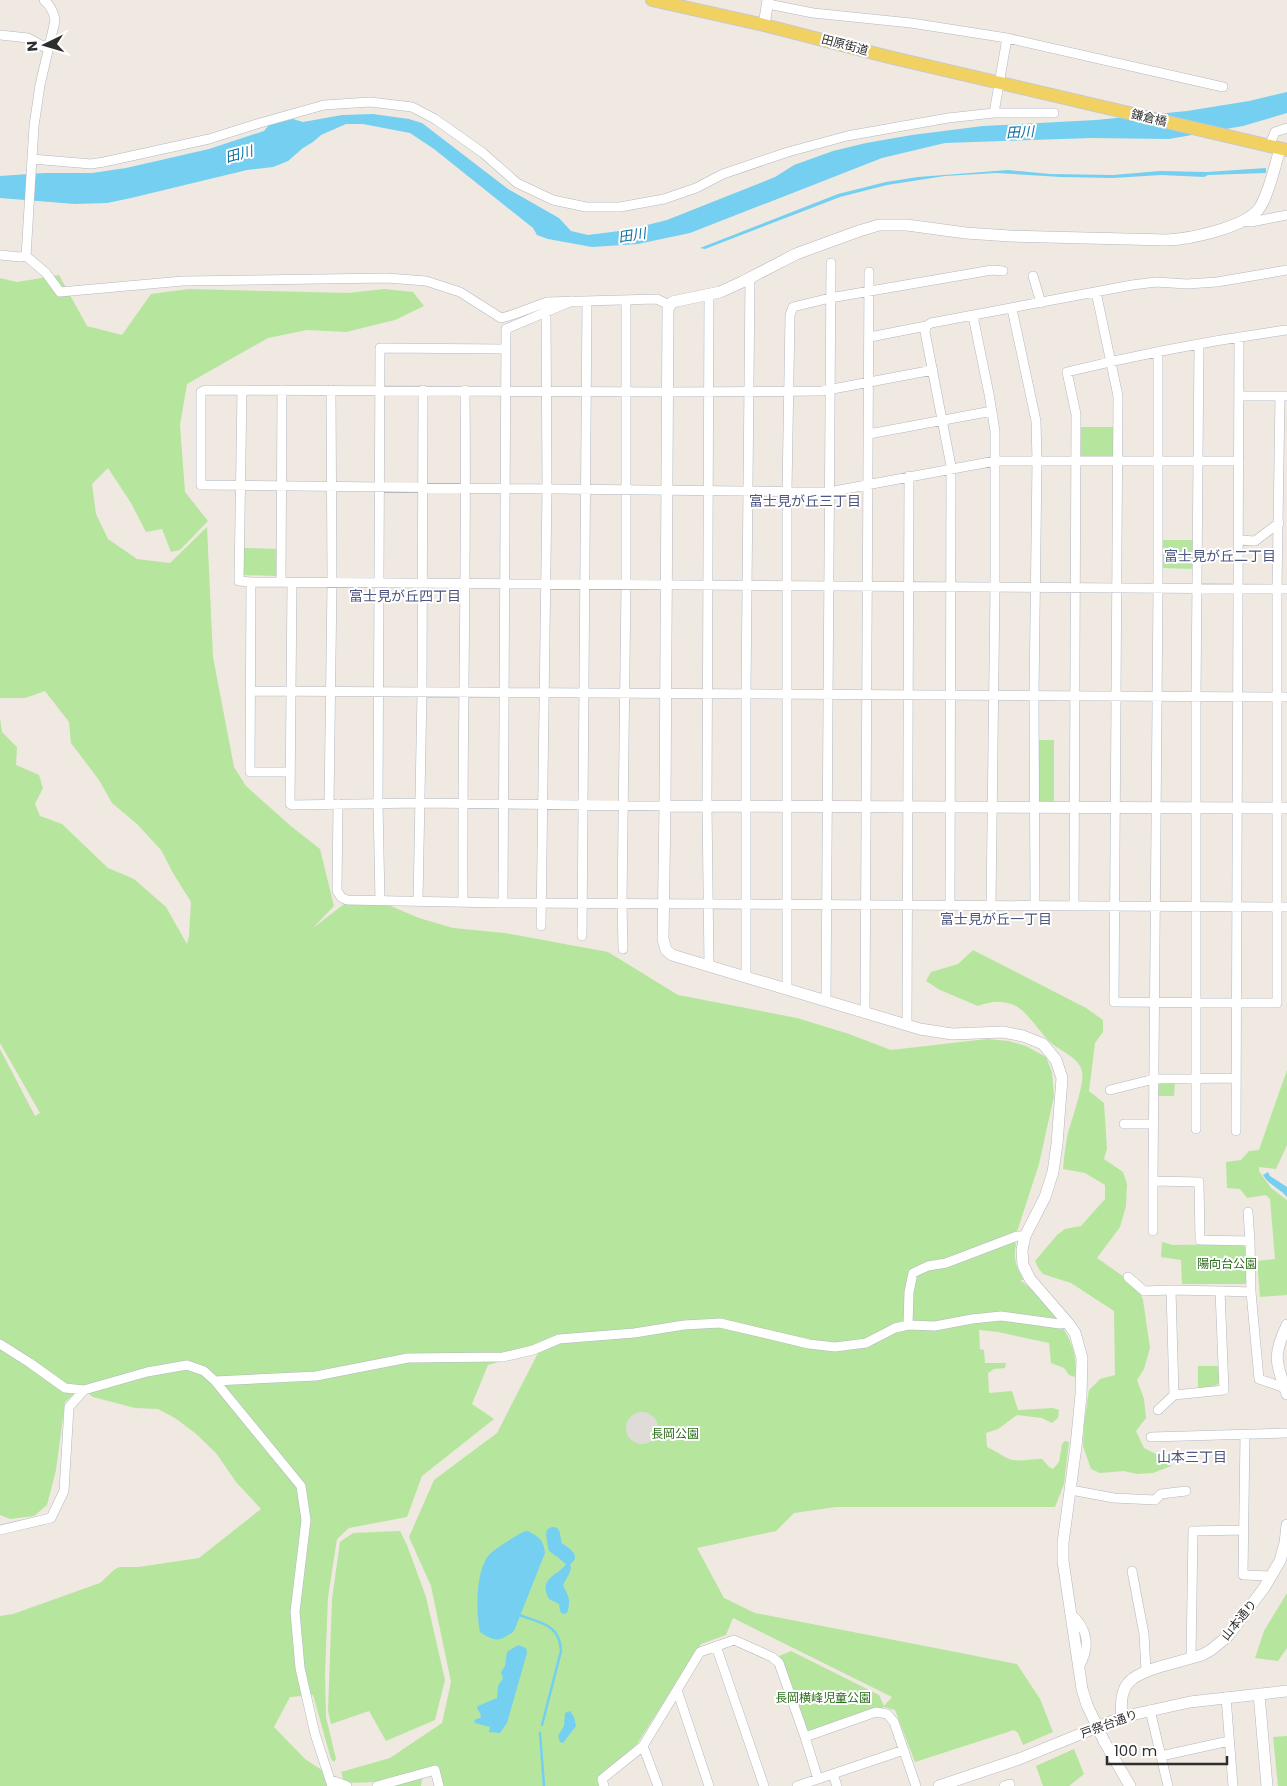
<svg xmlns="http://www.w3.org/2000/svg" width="1287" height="1786" viewBox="0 0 1287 1786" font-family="Poppins,'Noto Sans JP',sans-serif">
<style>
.green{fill:#b6e59e}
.plaza{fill:#dfdcd8}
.water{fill:#75cff0}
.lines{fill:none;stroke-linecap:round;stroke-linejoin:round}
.stream{stroke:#75cff0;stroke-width:2.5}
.river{stroke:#75cff0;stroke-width:14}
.street-casing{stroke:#b4b7c1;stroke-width:10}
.secondary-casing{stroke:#b4b7c1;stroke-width:12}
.primary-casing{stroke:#c9c9c9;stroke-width:14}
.street{stroke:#fff;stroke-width:9}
.secondary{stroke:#fff;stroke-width:11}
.primary{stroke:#f2d163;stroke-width:12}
.secondary-bridge-casing{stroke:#b4b7c1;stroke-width:12;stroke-linecap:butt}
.secondary-bridge{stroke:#fff;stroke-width:11}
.labels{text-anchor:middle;stroke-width:4;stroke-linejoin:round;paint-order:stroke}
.street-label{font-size:12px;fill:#2e2e2e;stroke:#fff}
.park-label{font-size:12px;fill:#2c6e1b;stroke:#fff}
.water-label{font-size:14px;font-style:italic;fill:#0d6fa3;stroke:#fff}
.neighbourhood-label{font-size:14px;fill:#4d5680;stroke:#fff}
</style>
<rect width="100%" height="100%" fill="#efe9e1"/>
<path class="green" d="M59 275 87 326 122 335 151 294 189 289 348 293 384 289 413 292 424 306 395 320 346 332 307 330 268 338 187 384 180 425 185 492 208 521 180 550 171 552 162 529 146 532 131 503 108 468 92 484 96 514 108 539 137 559 170 563 207 527 213 657 234 767 246 786 292 827 320 849 334 906 313 928 348 901 386 904 419 918 453 928 505 933 608 952 678 995 797 1018 849 1034 891 1050 987 1039 1009 1041 1026 1046 1046 1057 1052 1072 1054 1096 1039 1164 1014 1241 1016 1244C1013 1258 1016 1268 1024 1280H1020C1031 1288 1039 1297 1047 1307 1065 1328 1079 1349 1075 1377L1069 1375 1064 1368 1051 1363 1049 1343 998 1332 979 1330 980 1349 984 1350 985 1363H1006L1005 1368 994 1369 988 1373 989 1393 1012 1391 1018 1410 1053 1408 1059 1410 1058 1418 1052 1423 1042 1418 1017 1415 998 1429 986 1433 987 1447C994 1450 999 1454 1005 1457 1016 1464 1031 1458 1042 1459L1049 1467 1053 1469 1059 1462 1062 1444 1065 1441 1069 1442 1064 1484 1055 1507H836L794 1513 776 1531 697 1548 724 1598 755 1613 1017 1664 1040 1699 1053 1732 1023 1745 1018 1733 1014 1730 915 1762 895 1710 884 1707 805 1733 779 1656 791 1651 879 1695 884 1706 892 1697 733 1618 726 1635 701 1644 637 1744 597 1780 599 1786H442L436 1766C407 1775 374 1786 344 1782L341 1772 390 1758 442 1723 451 1682 431 1586 409 1537 434 1480 497 1433 538 1353 556 1345 488 1365 472 1404 494 1419 422 1476 407 1517 349 1528 337 1539 328 1597 325 1673 326 1717 336 1759 334 1762 331 1759 313 1695 290 1697 274 1727 305 1759 346 1786H0V1616L13 1614 100 1583 115 1569 120 1567H139L199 1558 261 1509 236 1482 216 1453 195 1433 175 1418 158 1409 135 1408 93 1397 81 1388 65 1402 56 1470 47 1505 34 1516 10 1519 0 1515V1049L35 1116 40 1113 0 1043V718L2 732 17 747 16 765 39 775 43 788 35 804 40 816 62 824 108 868 134 879 166 907 187 944 189 936 191 902 173 873 161 850 137 824 112 803 99 780 71 743 69 722 45 691 25 698H0V278L17 282Z
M1080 427H1113V456H1080Z
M1162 540H1194V569L1162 568Z
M244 548 277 549V576L243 575Z
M1037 740H1054V801H1040L1037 799Z
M973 950 1086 1008 1103 1020V1032L1095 1043 1089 1091 1104 1103 1107 1149 1104 1159 1123 1172 1127 1184 1126 1206 1120 1227 1097 1258 1137 1286 1143 1300 1150 1348 1144 1369 1137 1380 1144 1399 1146 1418 1136 1431 1144 1448 1160 1456H1170L1173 1460 1171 1466 1153 1473 1137 1474 1124 1471 1100 1473 1091 1469 1083 1446 1084 1424 1089 1390 1100 1379 1115 1375 1114 1311 1071 1283 1043 1274 1039 1269 1035 1261 1057 1235 1065 1229 1081 1226 1105 1199V1185L1085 1173 1063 1169C1064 1159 1065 1148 1067 1138 1070 1123 1085 1085 1082 1071 1078 1056 1059 1051 1049 1041 1039 1031 1024 1007 1011 1004 999 1000 989 1002 978 1006L940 990 926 981 931 972 958 964Z
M1287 1070V1145L1276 1169 1259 1167V1171L1271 1188 1287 1200V1295L1260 1297 1257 1261 1275 1259 1270 1199 1266 1195 1247 1198 1240 1189 1227 1188 1226 1162 1241 1160 1249 1151 1259 1150Z
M1175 1081 1174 1096H1157V1086L1161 1082Z
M1162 1242 1173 1245 1242 1244 1246 1248 1249 1280 1245 1284H1182L1181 1260 1161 1257Z
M1198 1366H1219L1220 1382 1215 1386 1198 1389Z
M400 1531 407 1545 426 1597 445 1680 435 1720 386 1741 369 1711 331 1724 328 1711 332 1599 340 1542 353 1533Z
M1287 1593V1648L1278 1661 1255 1658 1264 1631Z
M1287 1736V1786H1278L1273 1737Z
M1074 1749 1084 1774 1069 1786H1043L1036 1766Z
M423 1773 421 1786H377Z"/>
<path class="plaza" d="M626 1428a16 16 0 1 1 32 0a16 16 0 1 1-32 0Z"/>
<path class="water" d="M1287 92V113L1243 126 1169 139 1092 138 945 143 882 158 690 233 638 244 592 247 548 239 537 235 533 228 434 149 410 133 363 124H346L321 135 313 142 303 148 288 161 273 167 247 170 131 198 107 203 75 204 0 198V176L44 173H92L126 168 209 149 264 131 269 125 293 119 303 122 342 115 373 114 409 119 422 123 508 189 559 218 571 231 588 235 627 230 667 220 775 177 794 165 833 151 866 143 912 135 983 126 1096 120 1187 111 1249 101Z
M1266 168V173L1208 175 1204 177 1161 175 1113 178 1061 177 996 173 945 176 887 185 840 197 705 249 700 248 838 194 886 182 918 177 1008 170 1050 174 1113 175 1160 171 1207 172Z
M1268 1172 1270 1176 1287 1187V1197C1279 1188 1269 1185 1263 1175Z
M528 1531C539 1537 544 1540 545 1553L514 1631C500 1642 495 1642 480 1632 476 1613 475 1567 491 1553 500 1545 513 1538 523 1532Z
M568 1557C575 1572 567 1574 563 1586 569 1596 571 1601 567 1613L563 1614 560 1611 559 1604 549 1599C535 1574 568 1575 568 1557Z
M518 1645 526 1648 527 1653 507 1723 500 1733 489 1732 490 1727 475 1723 474 1720 480 1718 481 1715 477 1708 478 1706 497 1698 498 1686 503 1678 501 1672 505 1666 507 1652Z
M570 1711 574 1717 576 1726 563 1743 560 1742 558 1736 564 1726 565 1713Z"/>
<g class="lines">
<path class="stream" d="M519 1615C540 1623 560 1624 561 1651L542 1725
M540 1733 544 1786"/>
<path class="river" d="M553 1534 555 1547 564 1553 568 1557"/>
<g class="street-casing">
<path id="street" d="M44 0C51 6 54 12 55 21L40 85 34 126 26 256 46 273 60 292 183 281 387 278 426 281 460 292 501 318 512 315 547 302 657 299 669 305
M768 4 813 13 911 23 1007 38 1223 87
M0 35 28 38 48 49
M994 113 1007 38
M1269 146 1275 132 1287 128
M32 159 91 164 104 162 209 139 260 123 324 105 370 102 412 107 435 119 483 153 517 183 553 200 586 207H620L664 199 696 188 723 174 788 152 847 136 948 118 994 113H1054
M1243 221 1251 222 1287 215
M0 255 20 257 26 256
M1033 276 1041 303
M1096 292 1118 396 1114 1002 1277 1003V589L1280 396
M572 301 506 329 503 903 1287 907
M1012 309 1036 421 1037 461 1034 696 1035 906
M973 316 989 394 995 431V587L991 905
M870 337 926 326
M1158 352V589L1153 1181 1199 1182 1200 1240 1250 1241 1251 1292 1259 1379 1285 1388
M933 370 822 391 668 392 205 390 201 392V485L829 492 995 461H1239
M242 390 239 581 251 582
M1240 396H1287
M869 434 992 411
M1239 540 1255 541 1279 523
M281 582 282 390
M292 583 290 804 292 805 420 803 665 806
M250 691 1287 697
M289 772H250L251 582 1287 589
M338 804 337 891 341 897 347 900 503 903
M329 805 332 583 331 390
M380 901 378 804 380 348 506 349
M418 901 422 692 423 390
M463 902C462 731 467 561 465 390
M950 905 951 466 925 332 926 326 931 323 1132 285 1156 282 1187 284 1217 282 1287 270
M1074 906 1076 414 1067 372C1140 354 1213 340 1287 330
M541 926 547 489 546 312
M582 936 587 301
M623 949 622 903 626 585V300
M709 966 707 806 709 294
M746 977V694L750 278
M787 989V491L790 315 793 307 830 298 992 270 1003 271
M826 1001 831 263
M865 1013 869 272
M907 1025 909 476
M1110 1090 1154 1079 1236 1078
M1124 1124H1153
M1196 1129V697L1199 344
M1236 1131 1239 337
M1248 1212 1250 1241
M1153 1231V1181
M1128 1277 1144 1291 1171 1290
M1220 1291 1251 1292
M908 1325 909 1292 913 1273 928 1266 946 1263 1017 1236H1025
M0 1344 30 1363 65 1388 84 1390 147 1372 187 1365 204 1371 215 1381 301 1486 306 1520 295 1612 300 1668 315 1734 332 1786
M215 1381 316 1376 408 1358 503 1357 533 1350 559 1339 634 1333 684 1325 720 1323 809 1344 835 1347 866 1343 895 1328 908 1325 935 1326 972 1319 1001 1316 1060 1324 1068 1323
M1158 1410 1174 1395 1224 1390 1220 1291 1171 1290 1174 1395
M1245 1435 1243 1575 1271 1576
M1151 1437 1287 1433
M1071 1490 1114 1498 1155 1500 1161 1494 1186 1491
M0 1530 51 1518 64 1491 69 1407 84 1390
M1132 1571 1144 1634 1146 1671
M1070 1613C1088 1628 1091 1647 1079 1667
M716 1646 764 1786
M1191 1658 1193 1531 1244 1530
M677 1690 709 1786
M1226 1697 1233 1786
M1150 1710 1168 1786
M805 1737 818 1779
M643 1746 658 1786
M1161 1756 1229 1741
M833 1774 837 1786
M331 1780 347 1786
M377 1786 435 1770 439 1786
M604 1786 602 1779 643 1746 700 1652 734 1640 772 1657 779 1663 805 1737 876 1712 887 1714 894 1722 916 1786
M797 1786 904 1750
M1004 1786 1010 1784V1786"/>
</g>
<g class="secondary-casing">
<path id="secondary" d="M764 25 768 0
M665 806 1287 808
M1287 1325C1272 1357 1276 1362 1287 1394
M1259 1694 1267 1786
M1087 1705 1082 1689 1063 1561V1543L1076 1446 1081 1395 1082 1358 1075 1333 1068 1323 1030 1279 1023 1265 1022 1250 1025 1236 1045 1197 1053 1172 1057 1144 1062 1078 1056 1060 1043 1044 1023 1036 1003 1032 952 1034 920 1029 672 955 666 950 663 939 665 806 668 309 672 302 720 292 742 282 796 254 859 231 879 225H907L966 233 1010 236 1167 240C1190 239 1242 228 1258 210 1268 198 1275 165 1280 149
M1122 1717C1118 1684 1130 1676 1159 1667 1174 1663 1188 1659 1202 1655L1211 1650 1228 1636 1264 1588 1280 1561 1285 1543 1287 1525
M1104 1741 1130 1786
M939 1786 1019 1759 1122 1717 1190 1702 1287 1691"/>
</g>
<g class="primary-casing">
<path id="primary" d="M652 0 764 25 889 57 1287 150"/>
</g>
<use href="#street" class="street"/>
<use href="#secondary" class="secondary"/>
<use href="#primary" class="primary"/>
<g class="secondary-bridge-casing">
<path id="secondary-bridge" d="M1087 1705 1104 1741"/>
</g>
<use href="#secondary-bridge" class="secondary-bridge"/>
</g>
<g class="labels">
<g class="street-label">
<text transform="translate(845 45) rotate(15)" y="4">田原街道</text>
<text transform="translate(1149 118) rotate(13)" y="4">鎌倉橋</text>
<text transform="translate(1239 1620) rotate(-51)" y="4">山本通り</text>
<text transform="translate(1109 1724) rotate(-20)" y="4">戸祭台通り</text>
</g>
<g class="park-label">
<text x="1227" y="1268">陽向台公園</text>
<text x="675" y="1438">長岡公園</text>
<text x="823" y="1702">長岡横峰児童公園</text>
</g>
<g class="water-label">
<text transform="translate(1020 132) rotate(-3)" y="5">田川</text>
<text transform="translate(239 154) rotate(-15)" y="5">田川</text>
<text transform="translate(632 235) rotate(-9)" y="5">田川</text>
</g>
<g class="neighbourhood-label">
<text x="805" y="506">富士見が丘三丁目</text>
<text x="1220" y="561">富士見が丘二丁目</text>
<text x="405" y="601">富士見が丘四丁目</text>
<text x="996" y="924">富士見が丘一丁目</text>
<text x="1192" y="1462">山本三丁目</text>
</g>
</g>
<g transform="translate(45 45) rotate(265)" stroke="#ffffff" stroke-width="4" paint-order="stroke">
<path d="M0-4L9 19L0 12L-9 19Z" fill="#2e2e2e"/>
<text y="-8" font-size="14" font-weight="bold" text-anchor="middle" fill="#2e2e2e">N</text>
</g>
<path d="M1107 1756v8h120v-8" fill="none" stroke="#2e2e2e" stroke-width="2.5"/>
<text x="1114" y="1756" font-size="15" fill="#2e2e2e" stroke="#ffffff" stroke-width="4" paint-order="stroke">100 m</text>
</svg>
